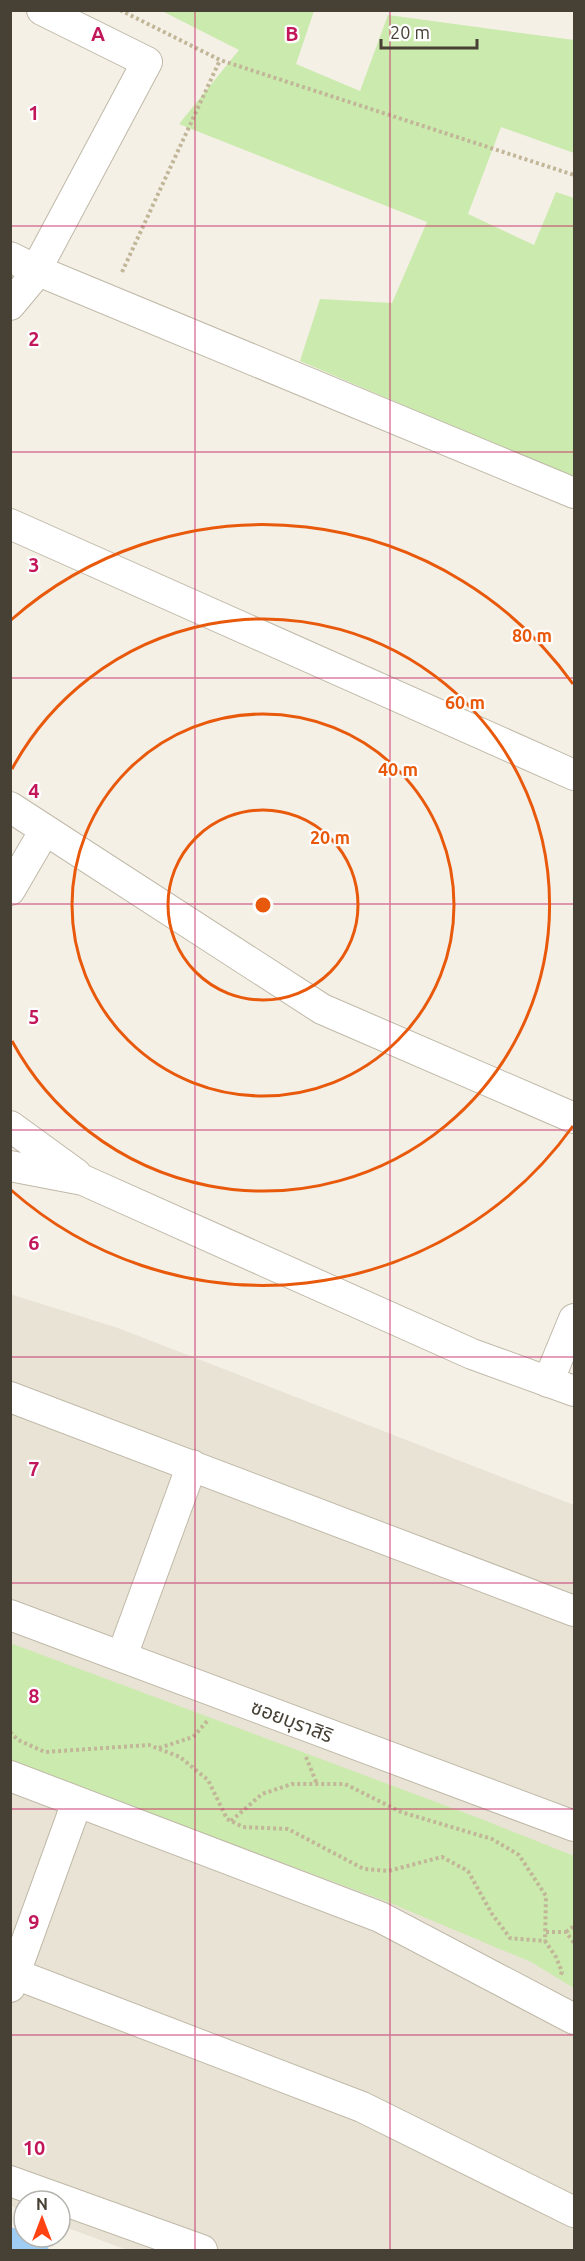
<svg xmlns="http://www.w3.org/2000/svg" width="585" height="2261" viewBox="0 0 585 2261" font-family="Ubuntu,'Noto Sans Thai',sans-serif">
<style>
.residential{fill:#e8e3d4}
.green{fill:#cbeaad}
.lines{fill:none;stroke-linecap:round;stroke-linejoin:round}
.canal{stroke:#9fcdf3;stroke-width:33}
.street-casing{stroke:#c0b9a8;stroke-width:32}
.path{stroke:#c2b699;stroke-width:4;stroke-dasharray:3 3;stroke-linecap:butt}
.street{stroke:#fff;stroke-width:30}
.grid{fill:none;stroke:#c2185b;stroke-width:1.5;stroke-opacity:0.55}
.ring{fill:none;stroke:#e8590c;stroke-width:3}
.labels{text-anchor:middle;stroke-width:4.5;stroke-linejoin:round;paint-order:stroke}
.street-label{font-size:20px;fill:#474135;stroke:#fff}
.grid-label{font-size:20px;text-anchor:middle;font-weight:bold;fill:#c2185b;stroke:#fff;stroke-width:4.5;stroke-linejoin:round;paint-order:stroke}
.centre{fill:#e8590c;stroke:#fff;stroke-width:3}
.ring-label{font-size:18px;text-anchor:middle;font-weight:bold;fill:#e8590c;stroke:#fff;stroke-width:4.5;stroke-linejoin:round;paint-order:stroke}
</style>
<rect width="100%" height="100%" fill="#f4f0e6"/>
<path class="residential" d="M10 1294 118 1328 574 1505V2250H127L60 2225V2201H24V2211L11 2206Z"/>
<path class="green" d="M162 11H314L296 64 360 91 388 15 574 40V153L501 127 468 214 534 245 556 192 574 198V478L300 361 320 299 392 303 427 222 179 124 239 50Z
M10 1643 476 1817 574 1856V1988L531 1962 388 1902 11 1762Z"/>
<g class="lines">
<path class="canal" d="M10 2244 32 2250"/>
<g class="street-casing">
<path id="street" d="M10 257 36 270 574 493
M10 305 30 281 147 62 42 10
M10 524 574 775
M10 807 322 1009 574 1118
M10 890 45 830
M10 1126 76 1174
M10 1166 83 1180 472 1354 574 1391
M548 1382 574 1319
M10 1397 574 1611
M10 1615 574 1826
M122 1656 192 1465
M10 1776 380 1917 574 2019
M10 1972 362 2107 574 2212
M10 1987 77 1802
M10 2181 202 2250"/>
</g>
<path class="path" d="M120 10 220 60 574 175
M122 272 220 60
M10 1732 18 1740 45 1752 149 1745 180 1757 208 1780 227 1819 243 1827 288 1829 364 1869 388 1871 442 1857 468 1871 492 1914 510 1938 545 1941 556 1957 562 1972 560 1976
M159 1748 193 1737 208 1720
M306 1757 317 1784
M231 1821 262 1794 292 1784H345L401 1812 492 1839 519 1855 546 1896 545 1941
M546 1932H566L574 1943
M566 1932 574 1926"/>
<use href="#street" class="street"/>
</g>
<path class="grid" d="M195 10V2250M390 10V2250M10 226H574M10 452H574M10 678H574M10 904H574M10 1130H574M10 1357H574M10 1583H574M10 1809H574M10 2035H574"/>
<g class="ring">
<circle cx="263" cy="905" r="95"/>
<circle cx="263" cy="905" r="191"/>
<path d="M12 769A286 286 0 1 1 12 1041"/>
<path d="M573 1126A381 381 0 0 1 11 1190M11 620A381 381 0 0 1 573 684"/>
</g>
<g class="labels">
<g class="street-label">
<text transform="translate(292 1721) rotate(21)" y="7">ซอยบุราสิริ</text>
</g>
</g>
<g class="grid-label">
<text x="98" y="41">A</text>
<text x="292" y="41">B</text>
<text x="34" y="120">1</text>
<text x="34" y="346">2</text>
<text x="34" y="572">3</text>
<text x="34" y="798">4</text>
<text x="34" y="1024">5</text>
<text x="34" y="1250">6</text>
<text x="34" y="1476">7</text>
<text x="34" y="1703">8</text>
<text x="34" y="1929">9</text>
<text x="34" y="2155">10</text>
</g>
<circle cx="263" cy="905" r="9" class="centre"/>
<g class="ring-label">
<text x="532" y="642">80 m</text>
<text x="465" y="709">60 m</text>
<text x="398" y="776">40 m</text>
<text x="330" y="844">20 m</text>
</g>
<rect width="585" height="2261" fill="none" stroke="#474135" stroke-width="24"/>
<g transform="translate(42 2219)"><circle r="28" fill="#ffffff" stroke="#b5b3ae" stroke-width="1.5"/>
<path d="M0-4.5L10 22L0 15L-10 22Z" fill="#ff4212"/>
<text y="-9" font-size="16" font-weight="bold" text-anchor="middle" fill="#474135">N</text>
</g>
<path d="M381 39v9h96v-9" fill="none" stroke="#474135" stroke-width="3"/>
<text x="390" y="39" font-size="18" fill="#474135" stroke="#ffffff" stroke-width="4.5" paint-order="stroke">20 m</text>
</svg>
